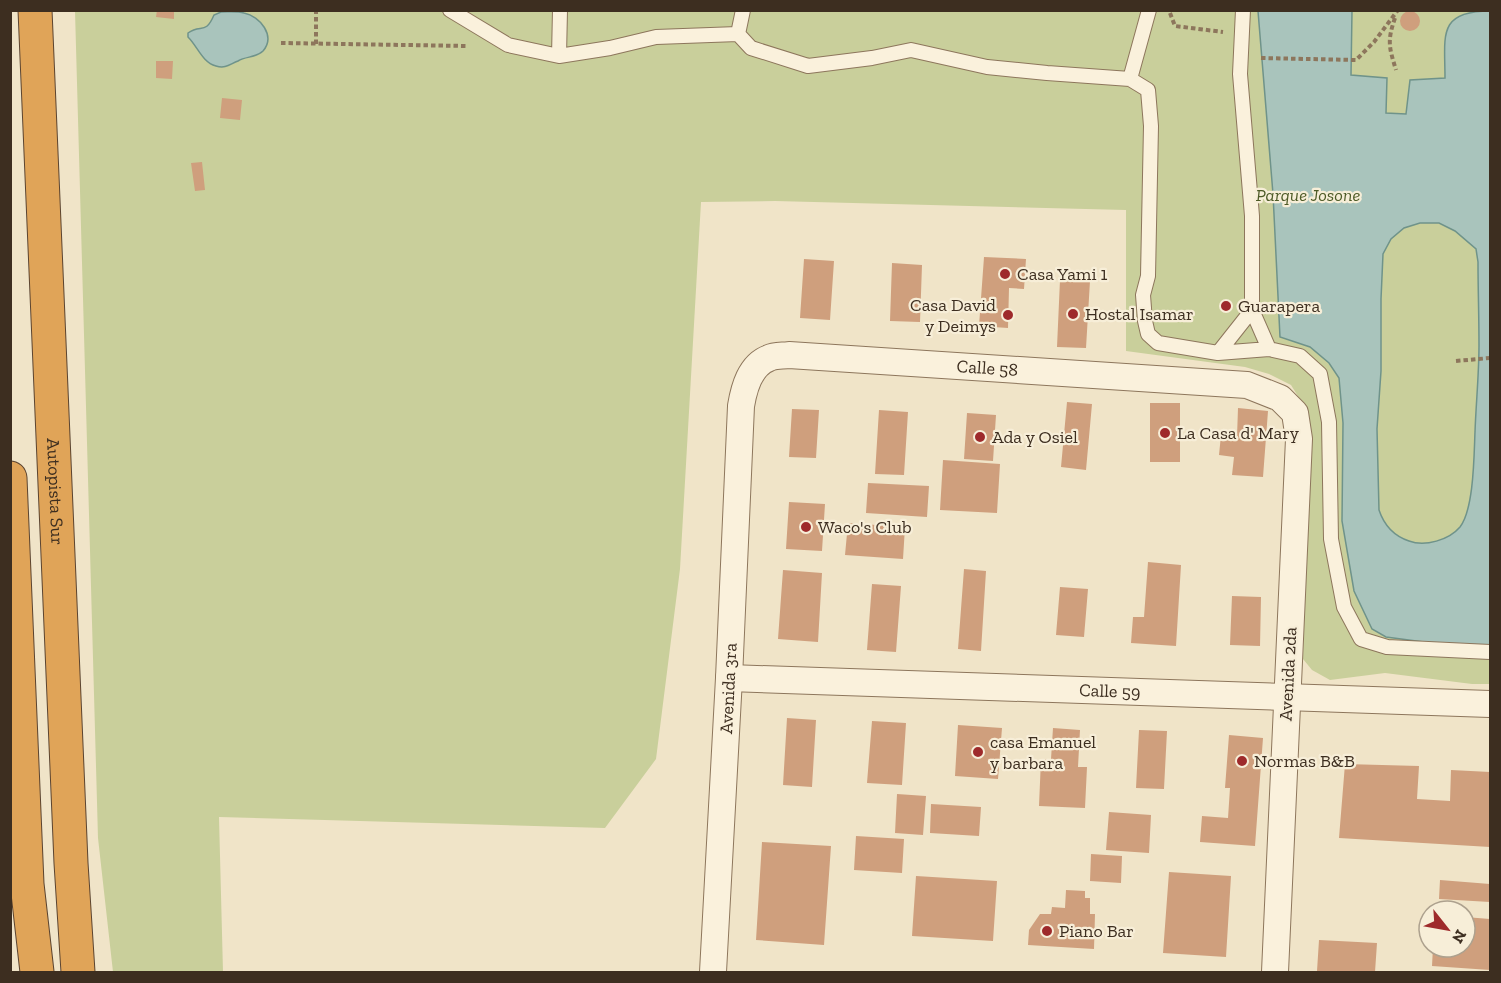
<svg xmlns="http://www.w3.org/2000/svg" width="1501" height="983" viewBox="0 0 1501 983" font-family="'Zilla Slab',serif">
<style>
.green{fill:#c9cf9b}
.water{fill:#a9c4bc;stroke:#6f938a;stroke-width:1.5;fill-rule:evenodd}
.building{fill:#cf9f7d}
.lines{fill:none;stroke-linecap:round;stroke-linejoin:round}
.lane-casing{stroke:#8d765c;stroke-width:16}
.street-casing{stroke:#8d765c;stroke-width:28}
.highway-casing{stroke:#5b4430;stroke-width:35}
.path{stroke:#8d765c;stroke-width:4;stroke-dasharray:4.5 3;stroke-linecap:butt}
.lane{stroke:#faf1dc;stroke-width:14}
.street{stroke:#faf1dc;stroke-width:26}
.highway{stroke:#e0a458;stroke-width:33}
.poi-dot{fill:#9e2a2b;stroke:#f7eed8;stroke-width:2}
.labels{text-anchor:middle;stroke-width:4.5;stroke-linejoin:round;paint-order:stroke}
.park-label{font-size:18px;font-style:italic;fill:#4d5a26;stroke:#f7eed8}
.poi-label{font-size:18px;fill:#3d2e20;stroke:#f7eed8;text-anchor:start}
.street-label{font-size:18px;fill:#3d2e20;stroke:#f7eed8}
</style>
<rect width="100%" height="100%" fill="#f0e4c8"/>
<path class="green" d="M75 11H1490V684H1472L1385 673 1330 680 1312 670 1303 659 1309 424 1304 406 1291 385 1269 374 1245 367 1126 351V210L775 201 701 202 680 569 656 759 605 828 219 817 223 972H113L98 838Z"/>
<path class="water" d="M1258 11H1352L1351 75 1387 78 1386 113 1406 114 1410 80 1445 78C1445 36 1437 11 1490 11V645L1439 644 1386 637 1372 629 1354 591 1342 521 1343 423 1339 378 1329 363 1310 347 1280 337 1273 194ZM1420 223H1439L1455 231 1476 249 1478 262C1478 289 1479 317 1479 345 1479 374 1476 403 1475 432 1474 455 1474 509 1460 527 1449 540 1425 547 1409 541 1394 536 1384 525 1379 510L1377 429 1381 371V299L1383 254 1391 239 1404 228Z
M221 12C229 12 237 11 244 13 260 16 276 36 263 51 256 58 246 56 238 61 230 64 226 69 216 66 202 62 198 47 188 37V33C201 23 205 36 214 15Z"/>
<path class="building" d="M157 10H174V19L156 17Z
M1400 21a10 10 0 1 1 20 0a10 10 0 1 1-20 0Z
M156 61H173L172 79 156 78Z
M222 98 242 100 240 120 220 118Z
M202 162 205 190 195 191 191 163Z
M984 257 1026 259 1024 289 1009 288 1008 328 979 326Z
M804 259 834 261 830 320 800 318Z
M892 263 922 265 920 322 890 321Z
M1060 280 1090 281 1086 348 1057 347Z
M1067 402 1092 404 1086 470 1061 467Z
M1150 403H1180V462H1150Z
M1238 408 1268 411 1263 477 1232 475 1234 457 1219 455 1221 435 1237 437Z
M792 409 819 410 816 458 789 457Z
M879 410 908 412 904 475 875 474Z
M967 413 996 415 993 461 964 459Z
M943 460 1000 464 997 513 940 510Z
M868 483 929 486 927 517 866 513Z
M789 502 825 504 822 551 786 549Z
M848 523 905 527 903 559 845 555Z
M1148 562 1181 565 1176 646 1131 643 1133 617H1144Z
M964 569 986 571 981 651 958 649Z
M783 570 822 573 818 642 778 639Z
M872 584 901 586 896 652 867 650Z
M1060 587 1088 589 1084 637 1056 635Z
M1232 596 1261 597 1260 646 1230 645Z
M787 718 816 720 812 787 783 785Z
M872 721 906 723 902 785 867 783Z
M958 725 1002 728 998 779 955 776Z
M1053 728 1080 730 1078 767H1087L1085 808 1039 806 1041 759H1051Z
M1139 730 1167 731 1164 789 1136 788Z
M1229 735 1263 738 1255 846 1200 842 1202 816 1228 818 1230 788H1225Z
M1345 764 1419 766 1417 799 1450 801 1451 770 1490 772V847L1339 838Z
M897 794 926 796 923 835 895 833Z
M931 804 981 807 979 836 930 833Z
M1109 812 1151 815 1149 853 1106 850Z
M856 836 904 839 902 873 854 870Z
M762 842 831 846 824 945 756 940Z
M1091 854 1122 856 1121 883 1090 881Z
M1169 872 1231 876 1226 957 1163 953Z
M916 876 997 881 993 941 912 936Z
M1440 880 1490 884V902L1439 899Z
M1066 890 1085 891V898H1090V914H1095L1094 949 1028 945 1029 930 1040 914H1051L1052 907 1065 908Z
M1465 917 1490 919V970L1432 966 1433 947H1465Z
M1319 940 1377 943 1375 972 1317 971Z"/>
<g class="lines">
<g class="lane-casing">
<path id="lane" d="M450 10 508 45 559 56 610 48 656 37 738 34 751 48 808 66 872 58 911 50 987 67 1047 73 1130 79 1148 90 1151 126 1148 276 1143 295 1145 321 1148 334 1158 343 1218 353 1269 349 1300 356 1320 374 1329 422 1331 539 1344 607 1361 639 1387 647 1490 652
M738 34 743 10
M559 56 560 10
M1130 79 1149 10
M1252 310 1269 349
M1218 353 1252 310V216L1240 74 1243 10"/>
</g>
<g class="street-casing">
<g id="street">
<path id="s1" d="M729 678 1490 704"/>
<path id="s2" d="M713 972 729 678 741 406C744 388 750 365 769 358 775 355 783 356 789 355L1247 385 1280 398 1295 413 1299 439 1275 972"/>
</g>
</g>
<g class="highway-casing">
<g id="highway">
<path id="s3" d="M35 10 71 863 78 972"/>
<path d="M10 478 27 884 37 972"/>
</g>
</g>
<path class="path" d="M1170 13 1175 26 1223 32
M1395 18C1387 41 1389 47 1396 70
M281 43 468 46
M316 44V10
M1261 58 1356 60 1374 42 1398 10
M1456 361 1490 358"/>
<use href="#lane" class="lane"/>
<use href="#street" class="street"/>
<use href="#highway" class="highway"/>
</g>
<g class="poi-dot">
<circle cx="1005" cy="274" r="6"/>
<circle cx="1226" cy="306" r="6"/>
<circle cx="1073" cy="314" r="6"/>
<circle cx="1008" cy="315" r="6"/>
<circle cx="1165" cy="433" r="6"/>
<circle cx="980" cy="437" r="6"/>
<circle cx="806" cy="527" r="6"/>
<circle cx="978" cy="752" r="6"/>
<circle cx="1242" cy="761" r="6"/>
<circle cx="1047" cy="931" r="6"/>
</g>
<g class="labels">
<g class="park-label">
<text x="1308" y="201">Parque Josone</text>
</g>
<g class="poi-label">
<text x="1017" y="280">Casa Yami 1</text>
<text x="996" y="311" text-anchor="end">Casa David<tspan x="996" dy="21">y Deimys</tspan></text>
<text x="1238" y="312">Guarapera</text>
<text x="1085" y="320">Hostal Isamar</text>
<text x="1177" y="439">La Casa d' Mary</text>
<text x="992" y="443">Ada y Osiel</text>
<text x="818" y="533">Waco's Club</text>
<text x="990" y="748">casa Emanuel<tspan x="990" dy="21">y barbara</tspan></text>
<text x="1254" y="767">Normas B&amp;B</text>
<text x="1059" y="937">Piano Bar</text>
</g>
<g class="street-label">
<text dy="6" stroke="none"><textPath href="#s2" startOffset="844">Calle 58</textPath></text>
<text dy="6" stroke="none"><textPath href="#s3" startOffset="482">Autopista Sur</textPath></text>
<text transform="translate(1288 674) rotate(-87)" y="6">Avenida 2da</text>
<text dy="6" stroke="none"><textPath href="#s2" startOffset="284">Avenida 3ra</textPath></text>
<text dy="6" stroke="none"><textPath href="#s1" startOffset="381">Calle 59</textPath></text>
</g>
</g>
<rect width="1501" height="983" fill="none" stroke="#3d2e20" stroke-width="24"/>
<g transform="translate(1447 929) rotate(121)"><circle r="28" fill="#f7eed8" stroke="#ada18e" stroke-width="1.5"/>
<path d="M0-4.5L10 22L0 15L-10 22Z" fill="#9e2a2b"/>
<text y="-9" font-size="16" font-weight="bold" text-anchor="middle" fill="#3d2e20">N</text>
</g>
</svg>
